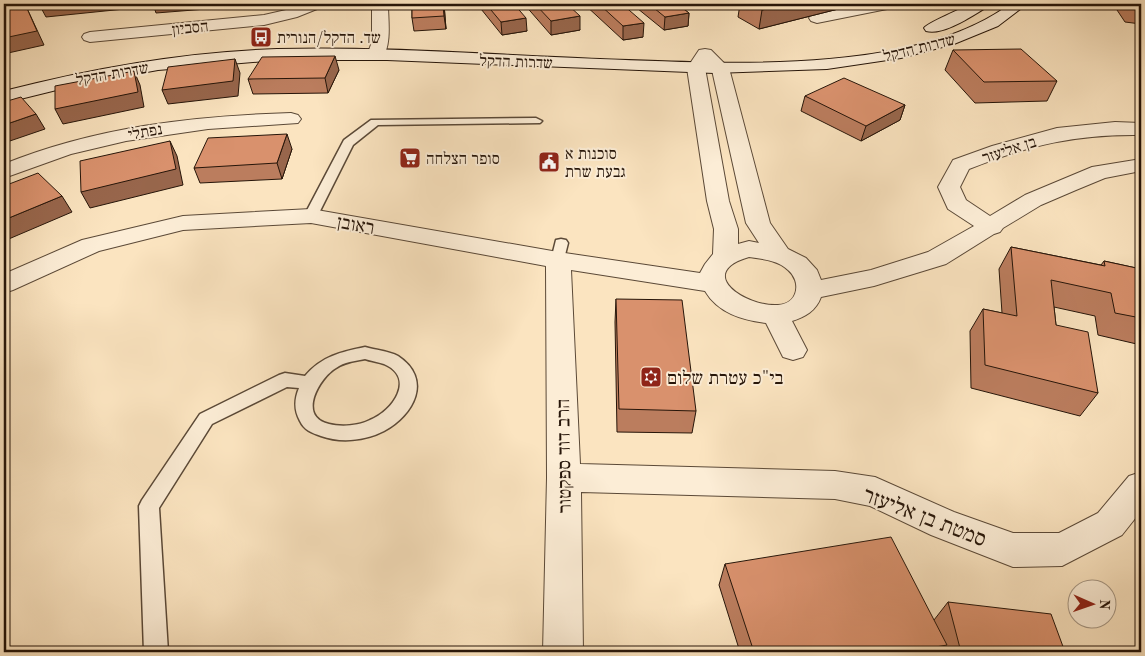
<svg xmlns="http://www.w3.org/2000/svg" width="1145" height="656" viewBox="0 0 1145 656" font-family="'Old Standard TT','Frank Ruhl Libre',serif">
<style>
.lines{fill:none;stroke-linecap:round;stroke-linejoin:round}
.lane-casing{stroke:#5b4937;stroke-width:3}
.street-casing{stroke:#5b4937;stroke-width:2}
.secondary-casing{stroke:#261509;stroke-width:2}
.lane{fill:#fcedd6;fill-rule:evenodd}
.street{fill:#fcedd6;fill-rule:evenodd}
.secondary{fill:#fcedd6;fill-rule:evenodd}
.wall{fill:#bb7d5e;stroke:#261509}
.shaded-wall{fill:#98664c;stroke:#261509}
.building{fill:#d9916d;stroke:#261509}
.labels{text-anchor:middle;stroke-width:4;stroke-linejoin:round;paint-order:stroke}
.far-street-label{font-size:16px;fill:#261509;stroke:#fcedd6}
.far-poi-label{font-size:16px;fill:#261509;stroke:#fcedd6;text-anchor:start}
.street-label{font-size:19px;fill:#261509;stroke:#fcedd6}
.poi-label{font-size:19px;fill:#261509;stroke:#fcedd6;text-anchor:start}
.near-street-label{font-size:22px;fill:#261509;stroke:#fcedd6}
</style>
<rect width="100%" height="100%" fill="#fbe4c0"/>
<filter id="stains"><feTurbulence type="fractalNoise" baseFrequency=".004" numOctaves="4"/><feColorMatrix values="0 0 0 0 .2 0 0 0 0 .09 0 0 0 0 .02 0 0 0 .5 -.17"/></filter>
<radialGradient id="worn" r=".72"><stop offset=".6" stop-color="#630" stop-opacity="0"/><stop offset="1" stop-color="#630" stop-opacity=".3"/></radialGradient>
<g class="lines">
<g class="lane-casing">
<path id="lane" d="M536 118 542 121 540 123 378 125 353 145 316 219H306L304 216 344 140 371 120Z
M561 239 566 240 568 243 563 263H553L551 260 556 240Z
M365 347C375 350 389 351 398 356 433 379 414 415 384 431 365 441 340 443 321 436 312 433 304 430 300 421 294 410 294 400 299 388L287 387 212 424 159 508 168 652H144L139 506 142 500 200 414 279 375 285 373 305 376C322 356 341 352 365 347ZM365 359C371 361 378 362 384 364 416 378 393 411 370 420 358 426 341 427 329 424 297 417 319 378 336 368 344 362 355 361 365 359Z"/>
</g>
<g class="street-casing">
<path id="street" d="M304 4H325L322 7 297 17 264 25 90 42 84 40 82 37 84 34 90 32 264 15 286 10Z
M372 4H388C388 21 392 44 382 59L376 60 370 59 367 55 372 42Z
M865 4H895L892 7 887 9 817 23 811 21 809 18 811 15Z
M705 49 711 50 729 68 770 223 788 249 806 258 817 270 821 280 871 270 928 252 974 226 948 209 938 187 953 160 992 146 1057 128 1115 122 1141 123V135C1076 134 1030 145 969 169L960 187 966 200 990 216 1025 195 1092 167 1141 159V171L1105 178 1076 190 1041 205 1003 228 1000 232 994 234 946 264 874 286 821 297C816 311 805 317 792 321L807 350 803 357 793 360 783 357 766 323C742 320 718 313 705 291L571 270 580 464 835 471 875 477 954 512 1013 533H1059L1098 513 1129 476 1141 472V511L1122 535 1062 566 1013 567 931 535 870 506 835 499 581 492 583 652H543L547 478 546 266 311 223 183 230 99 251 13 290 4 293V274L82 240 183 216 311 209 558 252 700 273 705 264 713 254 714 229 707 201 687 68 699 50ZM707 65 712 70 746 223 759 243 749 241 738 244V229L729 201 705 68ZM749 257C762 259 778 260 788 270 802 282 798 304 778 305 746 307 694 273 749 257Z
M291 113 298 115 301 119 298 123 208 129 126 141 71 154 4 178V164C96 127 192 116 291 113Z"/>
</g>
<g class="secondary-casing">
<path id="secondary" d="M4 4H16L13 7 4 10Z
M971 4H990L987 7C972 16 943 36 926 31L924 28C927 23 963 8 971 4Z
M1010 4H1027L998 26 954 44 901 58 827 69 714 73 387 60H277L158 70 81 84 4 103V91C93 68 184 52 277 49 384 46 492 55 600 59 717 63 912 77 1010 4Z"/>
</g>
<use href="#lane" class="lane"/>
<use href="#street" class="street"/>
<use href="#secondary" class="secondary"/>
</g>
<path class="wall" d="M412 4H444L446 29 414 31 412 18Z
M477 4H514L527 31 502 35Z
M524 4H567L580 30 551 35Z
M584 4H622L643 37 623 40Z
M632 4H677L689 13 688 26 664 30Z
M740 4H858L759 29 738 17Z
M1113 4H1141V24L1125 22Z
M953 50 1057 81 1047 101 975 103 945 70Z
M339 70 328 93 253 94 248 79Z
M805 96 905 105 900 120 861 141 801 111Z
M292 149 282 179 200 183 194 168Z
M1011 247 1101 265 1104 261 1141 269V345L1098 335 1095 316 1054 307 1056 325 1098 393 1080 416 971 388 970 331 983 309 1002 313 999 269Z
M616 299 696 411 692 433 617 432 615 322Z
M725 564 934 620 948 602 1065 652H740L719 585Z"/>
<path class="shaded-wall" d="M25 4 44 45 8 53 4 46V38Z
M39 4H145L144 7 46 17Z
M153 4H269L156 13Z
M443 4H444L446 29 444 16Z
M684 4H700L684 6Z
M788 4H858L759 29 762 10Z
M689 13 688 26 664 30 665 17Z
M580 16V30L551 35V21Z
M526 18 527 31 502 35 501 22Z
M644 23 643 37 623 40V26Z
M335 56 339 70 328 93 325 78Z
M235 59 240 73 238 96 168 104 162 90Z
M134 71 140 85 144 107 63 124 55 109Z
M905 105 900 120 861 141 866 126Z
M36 114 45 129 4 143V125Z
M287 134 292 149 282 179 277 163Z
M170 141 177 156 183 185 90 208 81 192Z
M62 196 72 212 4 241V220Z"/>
<path class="building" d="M21 4H25L37 31 4 38V7Z
M412 4H443L444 16 412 18Z
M486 4H514L526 18 501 22Z
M535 4H567L580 16 551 21Z
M599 4H622L644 23 623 26Z
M649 4H677L689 13 665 17Z
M751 4H788L762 10Z
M1129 4H1141V10L1132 9Z
M1021 49 1057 81 984 82 953 50Z
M335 56 325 78 248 79 262 57Z
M235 59 233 81 162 90 168 67Z
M134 71 138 92 55 109V86Z
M844 78 905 105 866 126 805 96Z
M21 97 36 114 4 125V102Z
M287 134 277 163 194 168 208 138Z
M170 141 176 169 81 192 80 161Z
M38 173 62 196 4 220V186Z
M1011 247 1105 266 1104 261 1141 269V318L1115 313 1111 293 1051 280 1056 325 1088 332 1098 393 985 365 983 309 1017 316Z
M616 299 682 300 696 411 619 409Z
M891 537 947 645 907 652H754L725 564Z
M948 602 1051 614 1065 652H961Z"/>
<defs>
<g id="bus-square" transform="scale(1.125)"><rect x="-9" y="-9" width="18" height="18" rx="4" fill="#8f2418" stroke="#fcedd6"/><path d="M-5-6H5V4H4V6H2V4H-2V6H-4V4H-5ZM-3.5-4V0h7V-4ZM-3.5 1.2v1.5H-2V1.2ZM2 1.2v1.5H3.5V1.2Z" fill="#fff"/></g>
<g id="supermarket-square" transform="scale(1.125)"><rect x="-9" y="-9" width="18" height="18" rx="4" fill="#8f2418" stroke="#fcedd6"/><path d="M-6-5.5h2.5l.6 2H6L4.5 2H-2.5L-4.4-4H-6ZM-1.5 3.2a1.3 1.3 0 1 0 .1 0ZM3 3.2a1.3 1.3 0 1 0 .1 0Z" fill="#fff"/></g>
<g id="civic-square" transform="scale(1.125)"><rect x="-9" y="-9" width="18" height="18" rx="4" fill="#8f2418" stroke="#fcedd6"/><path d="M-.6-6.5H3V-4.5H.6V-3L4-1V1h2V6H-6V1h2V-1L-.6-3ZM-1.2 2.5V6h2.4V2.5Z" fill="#fff"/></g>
<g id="synagogue-square" transform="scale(1.125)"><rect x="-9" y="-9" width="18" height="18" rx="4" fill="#8f2418" stroke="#fcedd6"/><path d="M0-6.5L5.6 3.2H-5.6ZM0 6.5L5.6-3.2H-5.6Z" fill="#fff"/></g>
</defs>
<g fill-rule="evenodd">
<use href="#bus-square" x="261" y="37"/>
<use href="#supermarket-square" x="410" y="158"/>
<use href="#civic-square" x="549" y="162"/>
<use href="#synagogue-square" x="651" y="377"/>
</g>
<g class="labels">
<g class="far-street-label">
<text transform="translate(190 27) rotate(-6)" y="6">הסביון</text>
<text transform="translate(919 47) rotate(-14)" y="6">שדרות הדקל</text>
<text transform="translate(516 61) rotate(2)" y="6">שדרות הדקל</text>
<text transform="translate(112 73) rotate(-10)" y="6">שדרות הדקל</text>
<text transform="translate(145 131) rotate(-10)" y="6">נפתלי</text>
<text transform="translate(1009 149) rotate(-18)" y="6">בן אליעזר</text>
</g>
<g class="far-poi-label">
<text x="277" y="43">שד. הדקל/הנורית</text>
<text x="565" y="159">סוכנות א<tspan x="565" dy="18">גבעת שרת</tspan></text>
<text x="426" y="164">סופר הצלחה</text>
</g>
<g class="street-label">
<text transform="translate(356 224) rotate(10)" y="7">ראובן</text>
<text transform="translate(563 456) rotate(-91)" y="7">הרב דוד ספקטור</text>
</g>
<g class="poi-label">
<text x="667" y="384">בי"כ עטרת שלום</text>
</g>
<g class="near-street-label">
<text transform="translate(925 516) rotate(21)" y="8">סמטת בן אליעזר</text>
</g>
</g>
<rect width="1145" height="656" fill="none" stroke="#fbe4c0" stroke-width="20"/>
<rect x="5" y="5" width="1135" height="646" fill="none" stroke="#261509" stroke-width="2.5"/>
<rect x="10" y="10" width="1125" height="636" fill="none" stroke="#261509"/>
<g transform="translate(1092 604) rotate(92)"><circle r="24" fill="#fcedd6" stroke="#a69784"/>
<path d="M0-4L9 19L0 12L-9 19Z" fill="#8f2418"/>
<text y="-8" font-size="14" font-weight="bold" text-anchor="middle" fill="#261509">N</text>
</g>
<rect width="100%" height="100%" filter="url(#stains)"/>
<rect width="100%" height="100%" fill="url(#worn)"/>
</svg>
